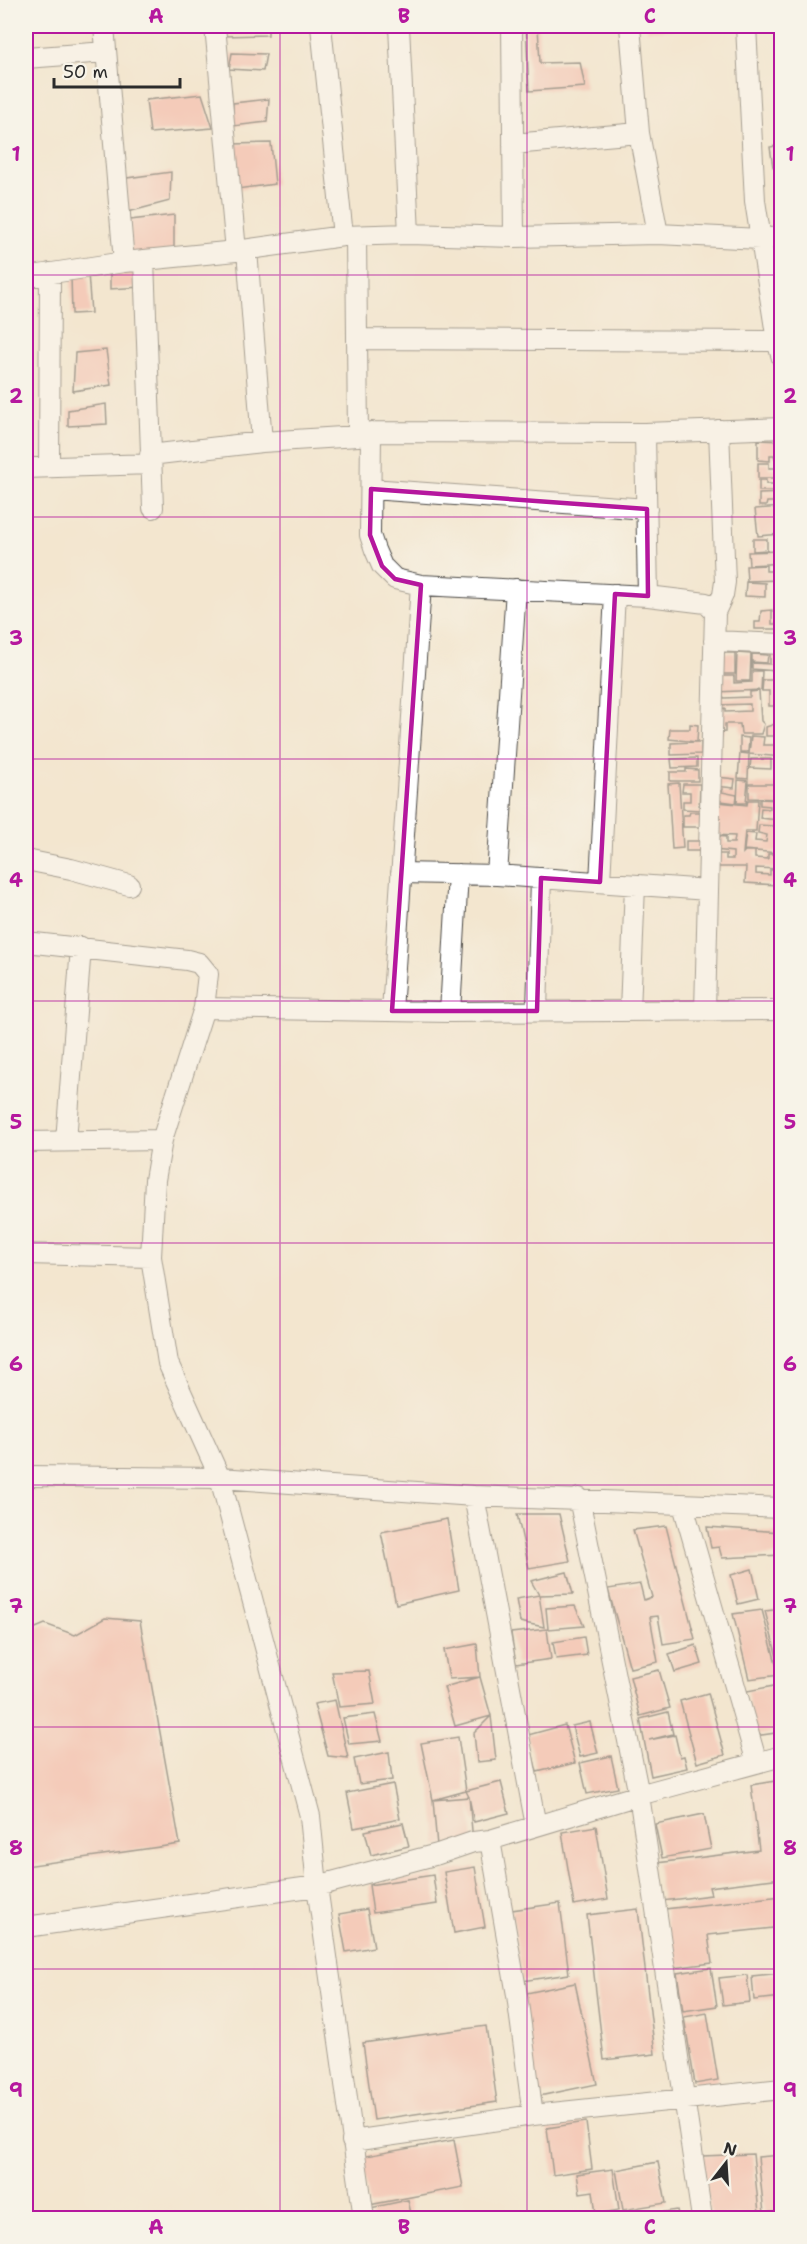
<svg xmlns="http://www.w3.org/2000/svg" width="807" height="2244" viewBox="0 0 807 2244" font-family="'Shantell Sans',sans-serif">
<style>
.building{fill:#f5aa9e;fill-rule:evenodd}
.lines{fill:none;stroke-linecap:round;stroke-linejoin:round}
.minor-casing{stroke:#494744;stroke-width:22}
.minor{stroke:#fff;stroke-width:20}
.marked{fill:none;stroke:#b5179e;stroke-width:4.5;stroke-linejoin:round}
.grid{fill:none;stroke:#b5179e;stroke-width:1.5;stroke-opacity:0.55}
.neatline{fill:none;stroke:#b5179e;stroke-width:2}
.grid-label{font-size:20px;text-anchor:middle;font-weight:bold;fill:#b5179e}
</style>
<rect width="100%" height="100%" fill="#f7f3e8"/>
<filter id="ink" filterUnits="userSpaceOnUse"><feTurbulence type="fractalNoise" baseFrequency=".0167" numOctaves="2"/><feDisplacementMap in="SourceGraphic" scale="12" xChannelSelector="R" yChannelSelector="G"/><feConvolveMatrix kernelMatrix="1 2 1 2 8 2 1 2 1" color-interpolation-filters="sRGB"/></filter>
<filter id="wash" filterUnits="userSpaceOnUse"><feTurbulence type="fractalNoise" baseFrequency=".008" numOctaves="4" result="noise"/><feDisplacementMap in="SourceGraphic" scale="24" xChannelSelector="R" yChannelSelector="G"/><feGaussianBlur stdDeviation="1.35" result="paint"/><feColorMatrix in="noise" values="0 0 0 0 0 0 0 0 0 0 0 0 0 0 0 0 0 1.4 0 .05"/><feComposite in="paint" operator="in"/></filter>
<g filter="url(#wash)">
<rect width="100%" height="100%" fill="#f3e6cf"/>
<g id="blocks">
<path class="building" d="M226 26H268V35L224 36Z
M526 26H538L540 63 580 62 585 87 529 91Z
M648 26H689V28L647 31Z
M232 53 266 54 263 71 229 69Z
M202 94 213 128 150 133 146 100Z
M269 99 267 122 233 126V103Z
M271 143 275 184 237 189 231 144Z
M782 145V166L773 167 770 147Z
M171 172 170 201 128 212 127 178Z
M174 215V250L131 256 130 220Z
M141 265V287L110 289V268Z
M88 273 91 313 72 314 71 275Z
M106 350 111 385 73 391 75 353Z
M106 404 107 424 68 426V410Z
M758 440 782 441V458H775L774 455H770V461L758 460Z
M758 463H769V468H778V463H782V478H758Z
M759 480H766V484H782V491H759Z
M782 493V506H776L775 502H767L766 506H759V494Z
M782 507V534L758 536 755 509Z
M753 539H767V550L753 551Z
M782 551V563L749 565 748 552Z
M766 565V571H776L775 566 782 565V580L747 581 746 566Z
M746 582 765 583V597L745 596Z
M772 610V624H782V629H755V622H760L761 611Z
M718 653H735V674H717Z
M737 653 751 654 750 681H736Z
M770 653 778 654 777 671 752 669V663L770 664Z
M752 654 768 655 767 663 752 662Z
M752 671H762L761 690 716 692V676H734V683L752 682Z
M777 675H782V736H766V727L775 724 777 718H776L775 706H769V691H762L763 680H777Z
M759 691 761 721 764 724 761 734H741L740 724H725V732L716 733 715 709 725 708V712L750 711V704L717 705 716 695H723L724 698 750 697V692Z
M690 724 698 725 697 742 669 739 670 729H690Z
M751 736 764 737 763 745H775V739L782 740V757L749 754Z
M740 737 749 738 748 752H740Z
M695 742H701V754L671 755V743Z
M740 753 749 754 748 779 738 778Z
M697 758V767L672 768 671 759Z
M751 759H771V769L750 768Z
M686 769 698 770V781H670V772H686Z
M717 777 735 779 734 788 715 786Z
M738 780 748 781 746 803H737Z
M679 783 683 848 672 849 668 784Z
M683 784H700L699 810 683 809V801H690V792H682Z
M749 784H780V799L749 798Z
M716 788 723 789 722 792 737 795 736 803 714 800Z
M760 799 780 800 778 820 760 818 761 808 770 809V806L760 805Z
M748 800H758L756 831H745L743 853 745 851H755V858L768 859V854H779L778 869 756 868V874L770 875V870H778L777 885 745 883 746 867H715L716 854H726V859H733V852L714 850 715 836 726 837V843H734L735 836 715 835 717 802 747 805Z
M690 812H701V827H683V815H689Z
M774 821 782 822 779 853 744 850 746 833 756 834 755 841 766 842 767 835 758 833 759 825 774 826Z
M686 841H700V851H686Z
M517 1514H559L570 1561 529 1568Z
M447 1519 459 1590 396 1604 381 1532Z
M666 1526 695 1639 663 1644 658 1616 650 1617 658 1662 630 1668 608 1589 640 1584 644 1600 652 1597 633 1530Z
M707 1527 782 1532V1555L722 1558 719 1547 711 1548Z
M752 1569 759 1599 738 1604 731 1575Z
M567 1572 573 1594 539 1595 531 1581Z
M539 1595 544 1627 520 1622 516 1599Z
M575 1606 584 1626 548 1629 546 1608Z
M782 1609V1657H777L765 1611Z
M762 1610 779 1675 749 1679 733 1614Z
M105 1618 140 1621 180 1844 26 1866V1632L45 1624 75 1635Z
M547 1629 551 1659 516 1664 511 1633Z
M584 1637 587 1655 556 1659 553 1642Z
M477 1644 480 1677 449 1679 444 1650Z
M696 1645 702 1664 675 1672 669 1654Z
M659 1670 670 1708 640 1716 630 1677Z
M369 1671 375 1704 339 1707 332 1672Z
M480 1677 491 1716 455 1726 444 1687Z
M774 1686 782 1732 755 1736 747 1691Z
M708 1693 725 1755 697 1763 680 1701Z
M335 1700 348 1758 328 1756 314 1704Z
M668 1712 673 1734 649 1740 675 1735 680 1757 684 1756 687 1768 651 1776 640 1719Z
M375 1714 382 1741 349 1744 343 1718Z
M491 1716 496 1760 477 1762 474 1733Z
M590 1722 598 1753 580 1757 572 1726Z
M565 1725 575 1763 537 1772 528 1735Z
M458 1737 466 1791 501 1782 509 1813 474 1822 469 1797 473 1842 437 1846 433 1800 421 1743ZM466 1791 469 1797 433 1800Z
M389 1752 392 1780 359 1784 354 1759Z
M611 1756 618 1788 587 1794 580 1763Z
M782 1780V1878L709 1887 711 1895 662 1901 657 1863 759 1850 751 1785Z
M393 1784 400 1819 354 1828 347 1793Z
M704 1814 711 1849 662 1858 655 1824Z
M403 1823 409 1846 371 1855 365 1831Z
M596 1826 608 1899 574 1905 562 1832Z
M475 1867 485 1927 454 1933 444 1872Z
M433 1875 437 1904 373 1913 369 1885Z
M782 1896V1927L708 1935 712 1963 672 1968 665 1909Z
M560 1903 569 1974 522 1981 512 1910Z
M367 1909 374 1947 346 1952 339 1914Z
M638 1909 655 2054 604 2060 587 1915Z
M711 1968 717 2006 683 2011 677 1973Z
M782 1973V1997L754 2000 752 1976Z
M747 1975 750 2002 723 2005 719 1978Z
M575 1983 597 2084 539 2096 517 1995Z
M707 2013 718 2080 695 2084 684 2017Z
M486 2026 497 2102 374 2120 363 2043Z
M586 2122 592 2169 553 2175 547 2128Z
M454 2140 463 2187 369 2205 360 2157Z
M753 2154 759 2213 711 2217 702 2156Z
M782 2155V2211L764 2213 758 2157Z
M658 2162 666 2203 623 2210 616 2170Z
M613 2169 619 2210 596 2214 593 2191 580 2193 577 2174Z
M408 2200 412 2218H372L370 2208Z
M677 2210 679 2218H632V2217Z"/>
</g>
</g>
<g filter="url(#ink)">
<use href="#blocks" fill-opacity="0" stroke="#494744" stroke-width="1.5"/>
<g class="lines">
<g class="minor-casing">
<path id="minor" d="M104 26 124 262
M215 26 236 251
M321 26 343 236
M399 26 409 234
M512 26 514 237
M630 26 639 133 658 234
M746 26 755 201 777 341 782 358
M26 58 106 52
M513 144 639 133
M356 236 358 436
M247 250 262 442
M144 260 153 508
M26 277 124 262 236 251 343 236 409 234 514 237 658 234 760 239 782 237
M357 339 777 341
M371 432 370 535 375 550 382 566 395 579 421 585 648 596 706 603 715 612
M645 433 648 596
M150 455 262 442 358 436 371 432 645 433 782 428
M49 467 50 273
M26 468 151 464
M371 489 647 509
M714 641 782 644
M26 860 71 869 129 885
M401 873 497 875 708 890
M497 875 516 589
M600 882 615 594
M26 942 187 960 199 963 208 974 204 1008 162 1140 155 1180 151 1257 168 1363 220 1478 310 1816 317 1886 364 2218
M204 1008 450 1012 782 1010
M392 1011 421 585
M537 1011 541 878
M630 1011 635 885
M705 1011 715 612 723 595 725 582 719 430
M450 1012 458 874
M66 1141 81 947
M26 1142 162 1140
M26 1254 151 1257
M26 1476 220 1478 474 1496 782 1508
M474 1496 536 1826
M579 1498 639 1795 702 2218
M683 1505 757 1763
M490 1840 517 1995 533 2115
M26 1927 317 1886 438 1854 473 1842 490 1840 639 1795 782 1756
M352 2141 533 2115 782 2089"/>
</g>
<use href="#minor" class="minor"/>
</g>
</g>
<path d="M0 0H807V2244H0ZM371 489 647 509 648 596 615 594 600 882 541 878 537 1011H392L421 585 395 579 382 566 370 535Z" fill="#f3e6cf" fill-opacity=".55" fill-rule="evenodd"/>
<path class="marked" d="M371 489 647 509 648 596 615 594 600 882 541 878 537 1011H392L421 585 395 579 382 566 370 535Z"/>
<path class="grid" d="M280 26V2218M527 26V2218M26 275H782M26 517H782M26 759H782M26 1001H782M26 1243H782M26 1485H782M26 1727H782M26 1969H782"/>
<rect width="807" height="2244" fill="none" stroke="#f7f3e8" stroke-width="66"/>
<g transform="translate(726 2163) rotate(17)" stroke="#f7f3e8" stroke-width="4.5" paint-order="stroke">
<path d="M0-4.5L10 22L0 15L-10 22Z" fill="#2b2b2b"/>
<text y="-9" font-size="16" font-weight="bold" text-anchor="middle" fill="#2b2b2b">N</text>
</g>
<path d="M54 78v9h126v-9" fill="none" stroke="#2b2b2b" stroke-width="3"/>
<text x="63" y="78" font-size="18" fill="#2b2b2b" stroke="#f7f3e8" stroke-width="4.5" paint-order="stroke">50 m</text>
<rect x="33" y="33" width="741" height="2178" class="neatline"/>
<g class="grid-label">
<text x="156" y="23">A</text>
<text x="404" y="23">B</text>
<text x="650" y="23">C</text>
<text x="16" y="161">1</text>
<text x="790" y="161">1</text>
<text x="16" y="403">2</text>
<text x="790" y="403">2</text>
<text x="16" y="645">3</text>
<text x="790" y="645">3</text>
<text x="16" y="887">4</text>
<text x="790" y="887">4</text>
<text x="16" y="1129">5</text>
<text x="790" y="1129">5</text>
<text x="16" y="1371">6</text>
<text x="790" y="1371">6</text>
<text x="16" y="1613">7</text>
<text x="790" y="1613">7</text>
<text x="16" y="1855">8</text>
<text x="790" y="1855">8</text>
<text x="16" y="2097">9</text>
<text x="790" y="2097">9</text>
<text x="156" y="2234">A</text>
<text x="404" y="2234">B</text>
<text x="650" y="2234">C</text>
</g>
</svg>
